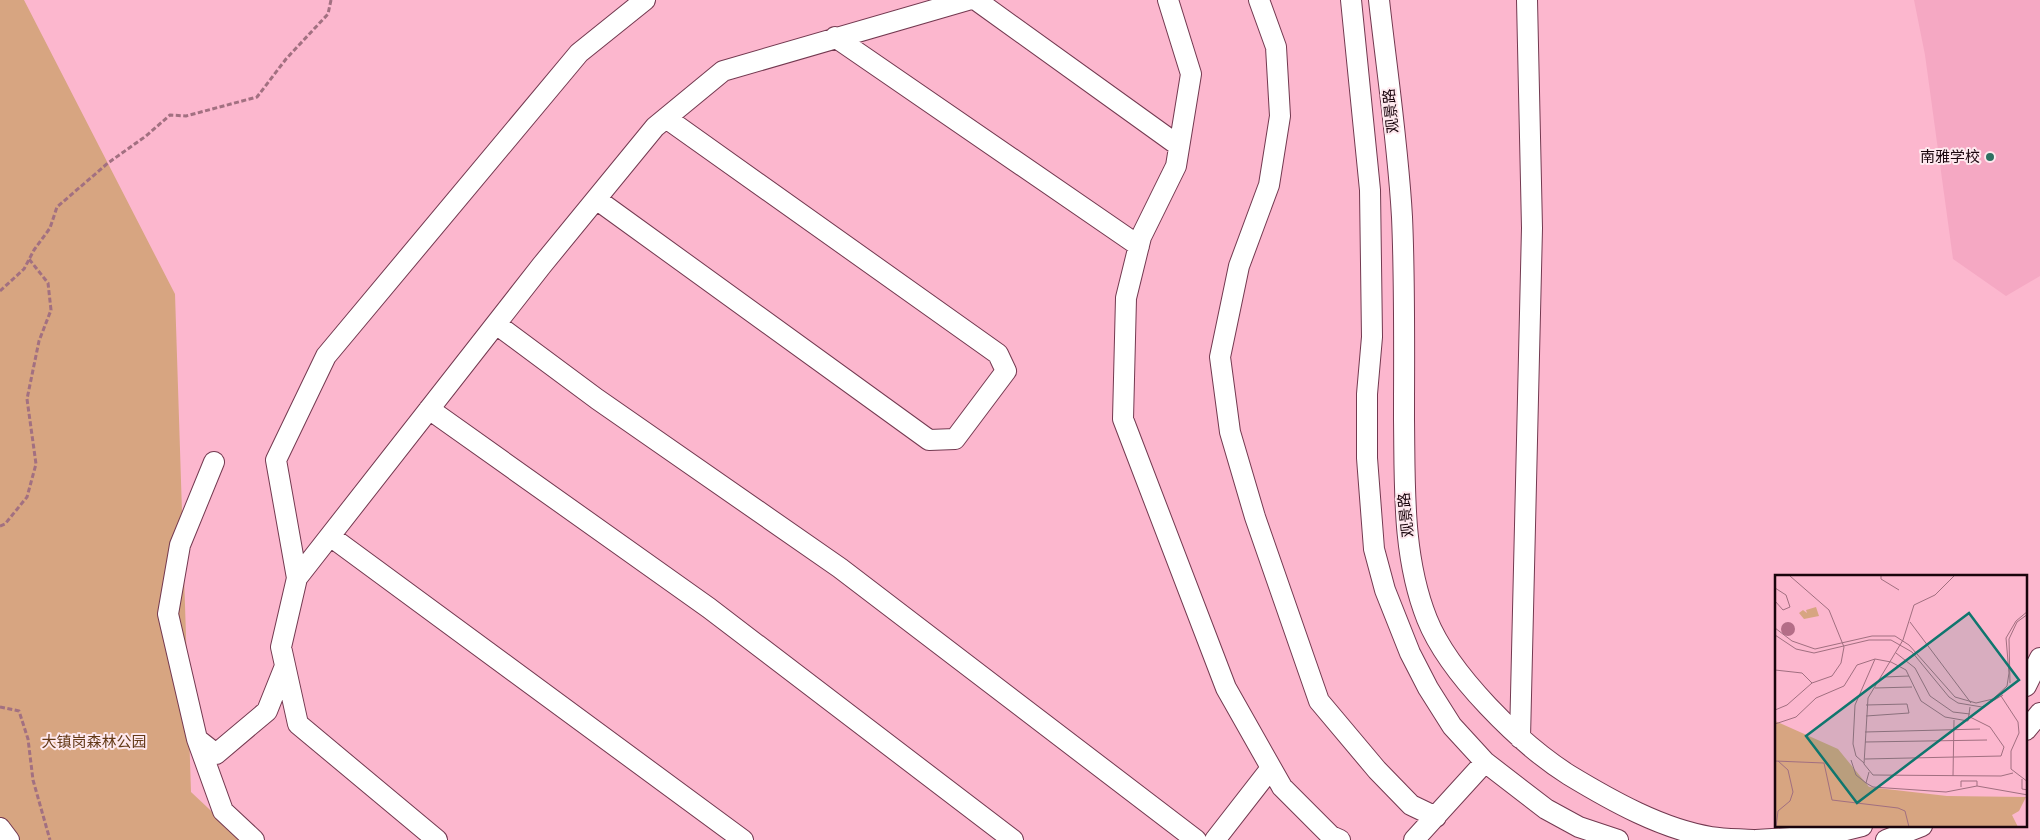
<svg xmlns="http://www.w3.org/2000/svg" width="2040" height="840" viewBox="0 0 2040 840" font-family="'DejaVu Sans','Noto Sans SC',sans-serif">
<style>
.built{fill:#f5a8c3}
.green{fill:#d7a581}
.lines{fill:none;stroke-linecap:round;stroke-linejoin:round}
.minor-casing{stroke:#733950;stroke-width:22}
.path{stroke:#a27081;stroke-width:3;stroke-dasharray:5 2.5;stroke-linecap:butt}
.minor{stroke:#fff;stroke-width:20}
.poi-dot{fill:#2d7061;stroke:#fee8ee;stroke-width:2}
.labels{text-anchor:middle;stroke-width:4;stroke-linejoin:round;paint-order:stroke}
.street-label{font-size:15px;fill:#19040c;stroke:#fee8ee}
.poi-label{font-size:15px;fill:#19040c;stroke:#fee8ee;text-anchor:end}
.park-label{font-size:15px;fill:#633917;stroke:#fee8ee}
.inset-road{fill:none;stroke:#a16f80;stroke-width:1}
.view{fill:#0f766e;fill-opacity:0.15;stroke:#0f766e;stroke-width:2.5}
.inset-edge{fill:none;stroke:#19040c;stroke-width:2.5}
</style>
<rect width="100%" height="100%" fill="#fcb7ce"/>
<path class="built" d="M1914 0H2040V276L2006 296 1953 259 1925 55Z"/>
<path class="green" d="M0 0H24L175 294 191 792 242 840H0Z"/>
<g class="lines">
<g class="minor-casing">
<path id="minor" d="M976 0 1179 146
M1168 0 1191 74 1176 166 1141 237 1126 298 1123 419 1226 688 1282 787 1331 836 1340 840
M1259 0 1276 47 1280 116 1269 185 1239 266 1220 357 1230 432 1255 517 1319 701 1377 770 1411 805 1436 817
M1351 0 1370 190 1372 337 1367 394V458L1374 549 1385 590 1410 653 1428 688 1452 726 1485 762 1546 809 1579 827 1618 840
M1379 0C1387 72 1398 145 1402 217 1405 284 1404 352 1404 420 1405 486 1402 556 1427 619 1449 674 1520 744 1569 775 1612 801 1662 829 1711 837 1725 839 1739 839 1753 840
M835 37 1139 246
M596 199 929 440 955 439 1006 371 998 354 666 118
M496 324 597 399 840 568 1196 840
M429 409 709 608 1013 840
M214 462 180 545 168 614 197 739 216 754 267 711 285 666
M330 536 743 840
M297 578 276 460 326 356 579 53 645 0
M2026 686 2040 658
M2026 730 2040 713
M1520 738 1532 228 1527 0
M197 739 223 811 254 840
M0 828 9 840
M437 840 298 724 281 647 297 578 542 265 655 127 723 71 968 0
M1215 840 1271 768
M1414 840 1485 762
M1756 840 1822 836 1862 826
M1886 840 1922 826"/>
</g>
<path class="path" d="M0 291 24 269 34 250 50 228 57 207 108 163 146 136 170 115 186 116 257 97 286 59 328 14 331 0
M0 526 5 524 27 497 36 464 27 399 39 341 51 310 48 283 29 259
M0 707 19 711 28 739 33 780 50 840"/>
<use href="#minor" class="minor"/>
</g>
<circle class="poi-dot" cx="1990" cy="157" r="5"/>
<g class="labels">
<g class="street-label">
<text transform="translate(1391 111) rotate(-96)" y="5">观景路</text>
<text transform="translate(1406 515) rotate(-96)" y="5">观景路</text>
</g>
<g class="poi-label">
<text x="1980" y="162">南雅学校</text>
</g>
<g class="park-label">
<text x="94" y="747">大镇岗森林公园</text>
</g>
</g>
<g transform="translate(1775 575)">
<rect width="252" height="252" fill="#fcb7ce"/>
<path d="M41 32 44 41 29 44 24 38 28 35 32 38 31 35ZM0 146 63 174 94 212 172 221 251 222 244 236 237 240 243 252H0Z" fill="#d7a581"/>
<path d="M6 54a7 7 0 1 1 14 0a7 7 0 1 1-14 0Z" fill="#b46d87"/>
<path class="inset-road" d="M106 1V4L124 15M179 1 160 20 139 30 128 65 93 123 89 189 98 200 226 201 238 198M0 13 11 20 15 32 8 35 0 26M135 47 196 128M0 53 17 66 40 74 97 61H120L134 70 180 122 201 128 218 124 232 111 234 98 231 63 241 46 253 36M0 60 21 74 39 78 94 65H116L137 77 174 122 183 128 207 132 228 120M121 78 140 93 155 121 178 137 195 139M0 95 27 98 37 108M109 102 134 101M235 108 234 64 242 47 253 39M100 113 137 112M226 121 243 147 244 158 236 176V194L253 207M0 135 12 130 37 108 57 101 66 88 69 72 54 35 15 1M91 141 134 138 132 129 91 130M0 149 21 142 41 123 69 111 82 90 100 84 116 87 131 95 146 126 170 142 193 146 195 132M90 157 205 154M90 167 212 165M90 184 226 181 229 172 215 152 195 142M76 185 81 200 91 208 94 197M0 186 49 188 57 225 123 233 130 236 134 252M89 188 81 181 78 169 80 130 100 84M178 201 179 145M247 204V214L253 215M91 208 98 212 171 217 202 211 253 220M186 212V206H202V211M1 252 3 236 15 226 18 217 13 195 3 186"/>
<path class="view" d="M194 38 244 105 82 228 31 161Z"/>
<rect width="252" height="252" class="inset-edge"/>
</g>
</svg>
